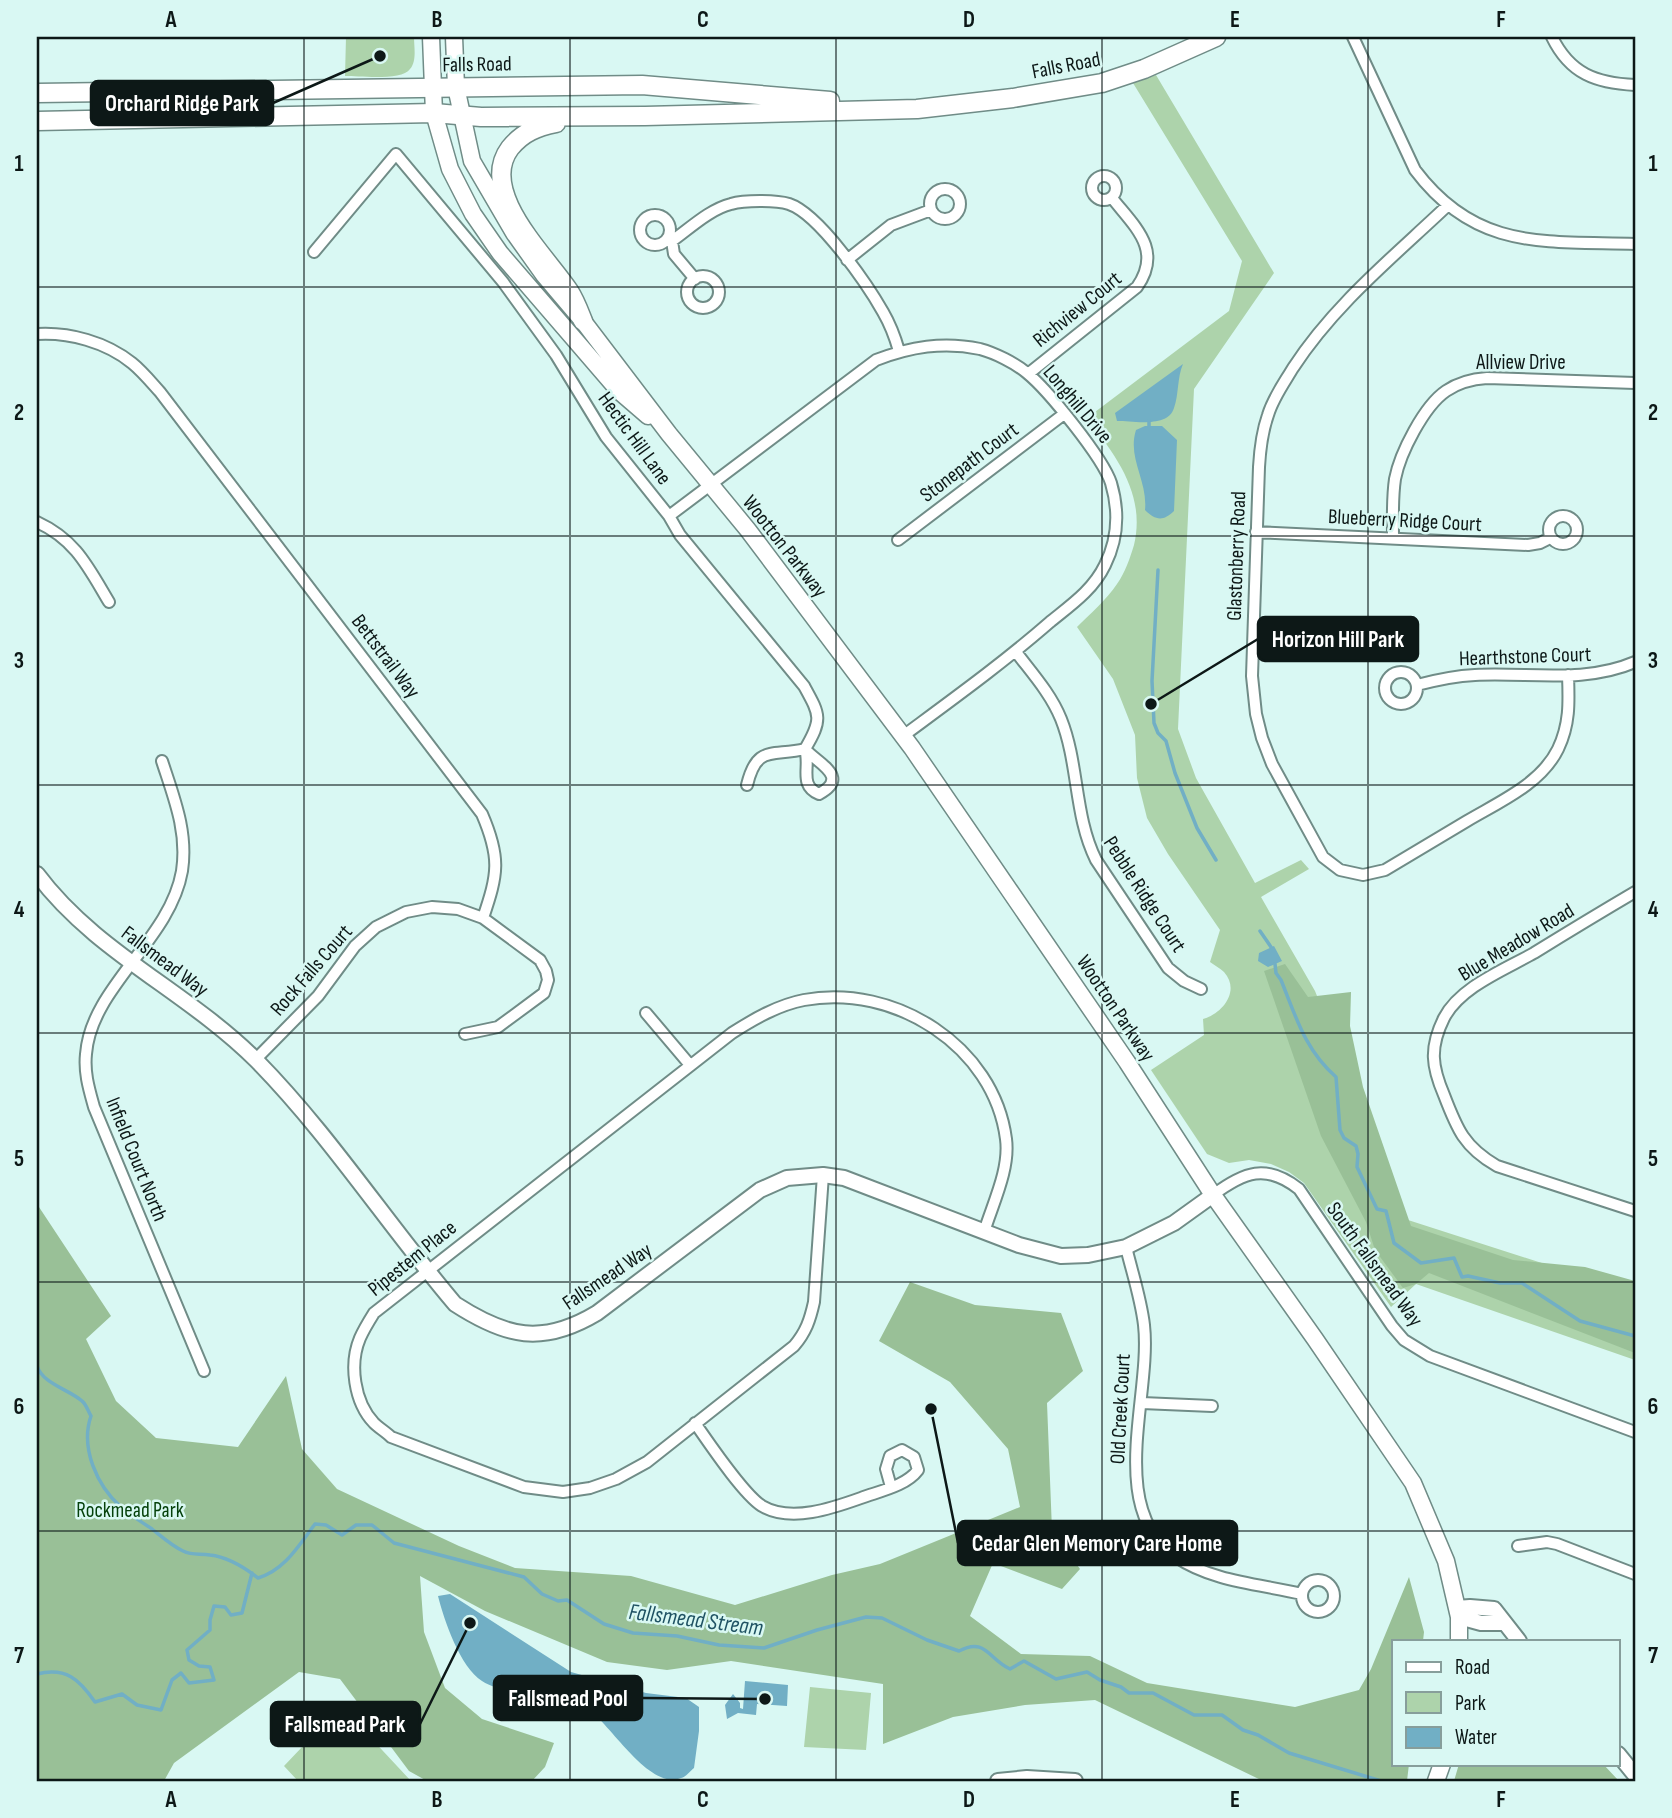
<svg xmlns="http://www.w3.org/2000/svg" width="1672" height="1818" viewBox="0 0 1672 1818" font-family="'Sofia Sans Condensed',sans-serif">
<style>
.green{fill:#add3ab}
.forest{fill:#99c097}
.water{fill:#71afc5}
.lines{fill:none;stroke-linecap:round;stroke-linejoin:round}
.stream{stroke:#71afc5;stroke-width:3.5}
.minor-casing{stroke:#708c87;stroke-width:14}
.tertiary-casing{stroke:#708c87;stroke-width:18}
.secondary-casing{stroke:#708c87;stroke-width:19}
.primary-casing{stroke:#708c87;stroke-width:21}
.minor{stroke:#fff;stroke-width:10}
.tertiary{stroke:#fff;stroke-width:14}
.secondary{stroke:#fff;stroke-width:16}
.primary{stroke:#fff;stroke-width:18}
.grid{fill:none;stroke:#0d1817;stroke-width:2;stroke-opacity:0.55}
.labels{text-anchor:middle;stroke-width:5;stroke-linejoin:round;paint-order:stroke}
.street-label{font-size:21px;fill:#0d1817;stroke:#d9f8f3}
.park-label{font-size:21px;fill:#05410b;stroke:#d9f8f3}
.water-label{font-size:23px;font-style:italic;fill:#1f5263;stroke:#d9f8f3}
.leader{fill:none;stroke:#0d1817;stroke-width:2.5}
.callout-dot{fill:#0d1817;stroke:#d9f8f3;stroke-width:2.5}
.callout{fill:#0d1817;stroke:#0d1817;stroke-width:2.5}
.callout-label{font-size:23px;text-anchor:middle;font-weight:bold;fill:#fff}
.neatline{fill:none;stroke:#0d1817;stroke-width:2.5}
.grid-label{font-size:23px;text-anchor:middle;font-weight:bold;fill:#0d1817}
</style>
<rect width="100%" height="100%" fill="#d9f8f3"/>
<path class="green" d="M346 37H414C414 47 417 61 410 69 402 81 360 76 345 76Z
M1156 75 1274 273 1194 389 1178 729 1196 778 1255 883 1301 860 1309 869 1261 897 1315 991 1408 1220 1635 1293V1360L1416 1284 1391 1307 1304 1183 1289 1172 1271 1164 1249 1160 1229 1163 1207 1154 1151 1070 1204 1035 1203 1019C1222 1014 1241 991 1224 972 1220 968 1214 965 1210 962L1220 930 1168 854 1147 818 1137 778 1135 735 1113 679 1077 627C1090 614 1106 600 1117 584 1125 573 1130 558 1134 545 1146 494 1116 456 1087 418L1229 311 1242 261 1133 83Z
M810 1687 871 1693 866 1750 804 1747Z
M341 1706 411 1781H298L284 1766Z"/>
<path class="forest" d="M1285 964 1308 997 1351 992 1350 1026 1363 1087 1411 1226 1513 1260 1585 1267 1635 1281V1353L1429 1273 1416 1284 1403 1288 1375 1250 1366 1222 1321 1136 1264 971Z
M37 1204 111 1316 86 1339 116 1401 156 1438 238 1447 286 1376 302 1449 337 1489 459 1546 515 1568 631 1576 735 1605 832 1575 880 1564 1020 1507 1008 1449 950 1382 879 1341 910 1282 975 1305 1061 1313 1083 1371 1047 1403 1052 1530 1080 1569 1062 1589 993 1563 970 1616 1021 1654 1090 1656 1147 1683 1295 1707 1359 1690 1371 1669 1409 1577 1424 1632 1423 1641H1394V1764H1409L1407 1781H1263L1095 1700 1025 1705 953 1717 883 1744V1684L731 1661 667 1670 607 1662 485 1611 420 1576 424 1632 445 1688 482 1719 554 1743 545 1767 532 1781H427L409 1771 340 1679 299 1672 174 1763 164 1781H37Z
M1459 1764H1603L1619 1781H1454Z"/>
<path class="water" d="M1183 364C1177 378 1179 394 1174 408 1168 428 1134 421 1117 421L1115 413Z
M1145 426H1162L1177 440 1174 511C1163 522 1155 520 1145 510 1148 481 1127 458 1136 430Z
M1274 946 1282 961 1268 967 1258 961 1259 953Z
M450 1594 571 1672 646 1693 686 1698 699 1707V1731L694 1768C690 1771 686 1777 681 1778 649 1791 610 1723 586 1707 556 1688 512 1700 482 1681 460 1667 444 1620 438 1596Z
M745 1681 788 1685 787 1706 757 1704 756 1715 738 1713 727 1719 725 1705 733 1694 740 1703V1708L743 1709Z"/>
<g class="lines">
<path class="stream" d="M1149 426V421
M1158 570 1152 681 1154 723 1158 733 1166 741 1175 773 1197 828 1216 860
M1260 931 1271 947
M1275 964 1276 973 1281 980C1296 1017 1305 1050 1336 1077L1340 1130 1344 1138 1356 1146 1358 1154 1357 1167 1377 1209 1386 1211 1394 1243 1421 1263 1454 1258 1462 1277 1468 1276 1500 1283H1522L1580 1321 1635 1336
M37 1366C43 1384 68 1389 82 1401 86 1404 88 1411 91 1416 80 1448 97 1486 121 1507 131 1516 142 1522 152 1529 162 1537 172 1546 183 1551 193 1556 200 1553 210 1555 228 1557 244 1567 258 1578 285 1570 299 1545 315 1524L326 1525 342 1535 356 1525H372L394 1543 524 1577 542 1594 558 1601 567 1600 604 1624 633 1633 677 1636 719 1645 764 1648 817 1630 866 1617 882 1618 927 1640 959 1651C986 1637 988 1659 1010 1669L1024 1661 1056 1679 1087 1672 1100 1680 1121 1687 1129 1693H1153L1194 1715H1222L1243 1730 1258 1735 1289 1753 1381 1781
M37 1674C66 1667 79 1679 95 1702L122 1694 137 1705 161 1710 172 1680 181 1673 189 1683 214 1680 210 1667 199 1666 189 1660 187 1650 210 1630V1620L214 1606 225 1607 231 1615 242 1613 252 1573"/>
<g class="minor-casing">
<path id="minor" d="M1353 37 1415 170C1476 251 1544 241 1635 244
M1552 37C1570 74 1596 83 1635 85
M1092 188a12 12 0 1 1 24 0a12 12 0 1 1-24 0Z
M930 204a15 15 0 1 1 30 0a15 15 0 1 1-30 0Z
M1447 206C1392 258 1334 305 1293 368 1284 383 1273 398 1268 415 1262 432 1260 449 1259 467L1252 676 1256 714 1262 738 1272 764 1323 857 1340 870 1363 875 1385 870C1412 854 1440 837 1467 821 1499 802 1541 784 1558 749 1570 724 1569 702 1568 675
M640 230a15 15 0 1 1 30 0a15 15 0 1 1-30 0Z
M314 252 396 154 503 282 556 355 606 437 669 516 680 535 804 686C820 715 823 719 805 749 817 763 851 777 819 794 798 785 811 767 805 749 772 757 757 744 747 785
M847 260 891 225 931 210
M687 292a16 16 0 1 1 32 0a16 16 0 1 1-32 0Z
M695 279 674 254 672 241C689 229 710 209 731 204 744 200 776 200 789 204 819 214 867 284 883 312 890 324 895 337 899 351
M37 334C69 332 106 342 132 363 142 371 151 382 160 392L482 814C501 858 498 874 483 918
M1028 374 1137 287C1163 250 1135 227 1112 198
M1549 530a14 14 0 1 1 28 0a14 14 0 1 1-28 0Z
M669 516 876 360C910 347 943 341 980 349 995 353 1015 363 1027 373 1048 390 1103 458 1111 483 1119 510 1118 539 1105 565 1093 590 1071 605 1050 622 1003 663 953 699 903 736
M37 522C76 540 88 567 109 602
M1256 532 1528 545 1540 543 1550 538
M1393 539C1393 519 1392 499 1395 479 1400 453 1424 406 1446 391 1459 382 1472 379 1487 378L1635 383
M898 540 1064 414
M1016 652C1032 673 1051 694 1061 719 1079 764 1074 816 1096 860L1168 968 1184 981 1201 989
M1385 688a16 16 0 1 1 32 0a16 16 0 1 1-32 0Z
M1417 685C1436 680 1455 676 1475 675 1529 672 1584 684 1635 662
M162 761C174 798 188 832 182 871 170 940 91 987 86 1054 84 1073 89 1089 94 1107L204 1371
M1635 892C1601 912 1568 932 1534 953 1504 970 1460 987 1444 1018 1429 1048 1432 1067 1444 1095 1457 1129 1464 1147 1497 1166L1635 1211
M646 1013 690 1065
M255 1060 318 996 355 946 376 927 406 912 432 907 458 909 483 918 540 960 546 971 548 980 544 993 498 1027 465 1034
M823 1175 814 1302C810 1320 806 1332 794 1346L647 1462 616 1479 590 1488 563 1492 524 1487 391 1437C386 1432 379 1428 374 1423 354 1402 349 1364 360 1338 364 1329 369 1321 374 1313L732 1033C754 1019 778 1005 804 1000 894 983 994 1046 1006 1139 1010 1169 993 1203 984 1232
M1213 1195C1244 1172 1266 1163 1299 1189L1392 1326 1404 1340 1430 1356 1635 1432
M1126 1247C1132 1272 1141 1299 1144 1325 1152 1395 1105 1508 1176 1557 1213 1582 1260 1584 1302 1594
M1142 1403 1212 1406
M695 1423C709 1443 743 1494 762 1506 791 1523 833 1508 861 1498 880 1491 906 1486 918 1470L914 1457 902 1450 890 1456 886 1469 891 1487
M1518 1546 1547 1542 1557 1544 1635 1574
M1302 1596a16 16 0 1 1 32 0a16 16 0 1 1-32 0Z"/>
</g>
<g class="tertiary-casing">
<path id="tertiary" d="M37 874C95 952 188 992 256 1060 329 1134 387 1224 455 1304 506 1337 542 1346 597 1313L760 1190 787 1178 823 1175 844 1178 1019 1245 1061 1256 1088 1255 1126 1247 1174 1223 1213 1195
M1457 1608 1470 1607 1494 1609 1519 1641
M1459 1617 1481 1623H1503
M1618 1754 1635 1775
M998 1781 1027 1778 1075 1781"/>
</g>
<g class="secondary-casing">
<path id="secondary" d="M431 37 434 113 450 169 473 214 500 253 619 391 648 416
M454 37 456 87 472 161 514 233 544 275 583 321 669 434 748 530 912 748 1127 1062 1213 1195 1315 1339 1413 1483 1446 1561 1459 1617V1641
M1436 1781 1442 1764"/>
</g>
<g class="primary-casing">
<path id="primary" d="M37 93 642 85 830 101
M37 121 434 113 481 117 645 116 917 109 1013 98 1102 83 1144 69 1216 37
M556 123C537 127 523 132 510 148 477 192 546 256 569 291 575 300 579 311 583 321"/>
</g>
<use href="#minor" class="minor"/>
<use href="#tertiary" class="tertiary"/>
<use href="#secondary" class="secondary"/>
<use href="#primary" class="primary"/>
</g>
<path class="grid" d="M304 37V1781M570 37V1781M836 37V1781M1102 37V1781M1368 37V1781M37 287H1635M37 536H1635M37 785H1635M37 1033H1635M37 1282H1635M37 1531H1635"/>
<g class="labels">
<g class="street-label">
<text transform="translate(477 64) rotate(-1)" y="7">Falls Road</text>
<text transform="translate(1066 65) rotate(-11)" y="7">Falls Road</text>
<text transform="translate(1077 309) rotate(-39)" y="7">Richview Court</text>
<text x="1521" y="369">Allview Drive</text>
<text transform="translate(1078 404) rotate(50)" y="7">Longhill Drive</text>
<text transform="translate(635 438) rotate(54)" y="7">Hectic Hill Lane</text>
<text transform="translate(969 462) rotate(-37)" y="7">Stonepath Court</text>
<text transform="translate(1405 520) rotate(3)" y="7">Blueberry Ridge Court</text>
<text transform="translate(785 546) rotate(52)" y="7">Wootton Parkway</text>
<text transform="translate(1236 556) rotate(-88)" y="7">Glastonberry Road</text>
<text transform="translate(386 656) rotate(53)" y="7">Bettstrail Way</text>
<text transform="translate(1525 656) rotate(-2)" y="7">Hearthstone Court</text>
<text transform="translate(1145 894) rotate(57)" y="7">Pebble Ridge Court</text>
<text transform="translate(1516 942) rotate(-31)" y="7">Blue Meadow Road</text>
<text transform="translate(165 961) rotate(37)" y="7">Fallsmead Way</text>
<text transform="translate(311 970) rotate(-49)" y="7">Rock Falls Court</text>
<text transform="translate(1116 1008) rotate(56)" y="7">Wootton Parkway</text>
<text transform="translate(137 1159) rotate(68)" y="7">Infield Court North</text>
<text transform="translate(412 1258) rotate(-39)" y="7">Pipestem Place</text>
<text transform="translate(1375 1264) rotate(54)" y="7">South Fallsmead Way</text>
<text transform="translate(607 1276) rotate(-34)" y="7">Fallsmead Way</text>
<text transform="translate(1120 1409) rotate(-87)" y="7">Old Creek Court</text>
</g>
<g class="park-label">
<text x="130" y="1517">Rockmead Park</text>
</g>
<g class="water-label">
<text transform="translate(696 1619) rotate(7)" y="8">Fallsmead Stream</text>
</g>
</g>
<path class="leader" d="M380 56L273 103M1151 704L1258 639M931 1409L958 1543M765 1699L642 1698M470 1623L420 1724"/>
<g class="callout-dot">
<circle cx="380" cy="56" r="7"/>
<circle cx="1151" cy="704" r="7"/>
<circle cx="931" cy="1409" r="7"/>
<circle cx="765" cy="1699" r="7"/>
<circle cx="470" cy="1623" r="7"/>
</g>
<g class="callout">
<rect x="91" y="81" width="182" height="44" rx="7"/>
<rect x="1258" y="617" width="160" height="44" rx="7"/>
<rect x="958" y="1521" width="279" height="44" rx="7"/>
<rect x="494" y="1676" width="148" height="44" rx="7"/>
<rect x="271" y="1702" width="149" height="44" rx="7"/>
</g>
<g class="callout-label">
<text x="182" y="111">Orchard Ridge Park</text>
<text x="1338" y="647">Horizon Hill Park</text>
<text x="1097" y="1551">Cedar Glen Memory Care Home</text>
<text x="568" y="1706">Fallsmead Pool</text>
<text x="345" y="1732">Fallsmead Park</text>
</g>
<rect width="1672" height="1818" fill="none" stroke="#d9f8f3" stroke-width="77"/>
<rect x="1392" y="1640" width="228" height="126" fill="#d9f8f3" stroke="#879e9b" stroke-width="2"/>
<rect x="1406" y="1662" width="35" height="10" fill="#ffffff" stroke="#879e9b" stroke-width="2"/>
<text x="1455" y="1674" font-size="21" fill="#0d1817">Road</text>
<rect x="1406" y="1692" width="35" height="21" fill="#add3ab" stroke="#879e9b" stroke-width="2"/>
<text x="1455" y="1710" font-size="21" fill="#0d1817">Park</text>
<rect x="1406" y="1727" width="35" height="21" fill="#71afc5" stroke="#879e9b" stroke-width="2"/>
<text x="1455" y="1744" font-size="21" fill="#0d1817">Water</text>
<rect x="38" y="38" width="1596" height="1742" class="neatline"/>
<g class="grid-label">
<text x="171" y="27">A</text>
<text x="437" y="27">B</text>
<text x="703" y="27">C</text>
<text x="969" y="27">D</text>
<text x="1235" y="27">E</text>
<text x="1501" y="27">F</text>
<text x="19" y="171">1</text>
<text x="1653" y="171">1</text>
<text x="19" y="420">2</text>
<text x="1653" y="420">2</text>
<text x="19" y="668">3</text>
<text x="1653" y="668">3</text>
<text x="19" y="917">4</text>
<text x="1653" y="917">4</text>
<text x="19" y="1166">5</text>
<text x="1653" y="1166">5</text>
<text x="19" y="1414">6</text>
<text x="1653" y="1414">6</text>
<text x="19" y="1663">7</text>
<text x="1653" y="1663">7</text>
<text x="171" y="1807">A</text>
<text x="437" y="1807">B</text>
<text x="703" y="1807">C</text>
<text x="969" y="1807">D</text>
<text x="1235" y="1807">E</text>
<text x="1501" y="1807">F</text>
</g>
</svg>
